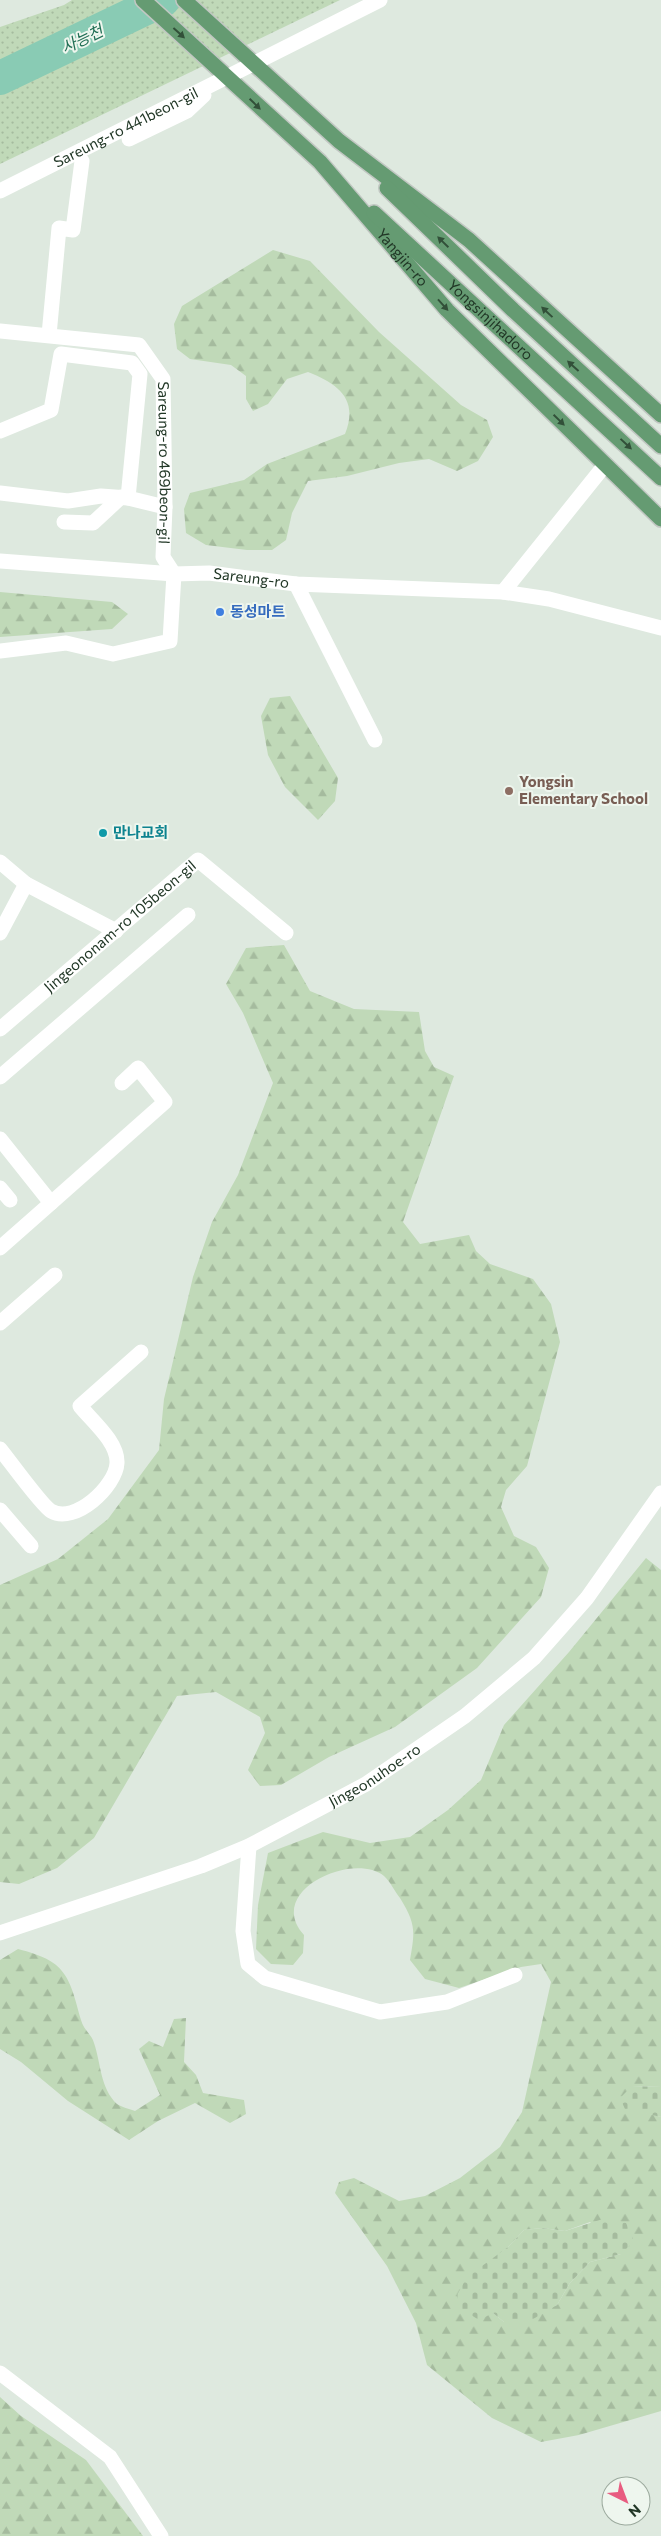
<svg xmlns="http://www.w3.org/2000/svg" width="661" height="2536" viewBox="0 0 661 2536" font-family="Commissioner,'Noto Sans KR',sans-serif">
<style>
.grass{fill:url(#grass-dots)}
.forest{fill:url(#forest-firs);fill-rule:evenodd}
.cemetery{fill:url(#cemetery-stones)}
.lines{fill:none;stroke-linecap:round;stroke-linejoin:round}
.river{stroke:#89cbb4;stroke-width:34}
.major-casing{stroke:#c1c7c2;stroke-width:18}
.minor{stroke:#fff;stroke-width:15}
.major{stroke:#659b72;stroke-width:15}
.oneway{fill:#325039}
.shop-dot{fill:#3f7fe0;stroke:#eef6ee;stroke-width:2}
.education-dot{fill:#8d6e63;stroke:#eef6ee;stroke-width:2}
.culture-dot{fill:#0f9aa8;stroke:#eef6ee;stroke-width:2}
.labels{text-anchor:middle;stroke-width:4;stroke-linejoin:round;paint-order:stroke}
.street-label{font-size:15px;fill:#213726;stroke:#eef6ee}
.shop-label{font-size:15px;font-weight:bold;fill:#366cbe;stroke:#eef6ee;text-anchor:start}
.education-label{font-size:15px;font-weight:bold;fill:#785e54;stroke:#eef6ee;text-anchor:start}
.culture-label{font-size:15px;font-weight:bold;fill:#0d838f;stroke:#eef6ee;text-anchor:start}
.water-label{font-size:16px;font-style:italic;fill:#206e54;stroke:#eef6ee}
</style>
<defs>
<pattern id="grass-dots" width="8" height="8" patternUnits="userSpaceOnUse" patternTransform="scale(1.25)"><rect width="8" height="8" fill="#c0d9b8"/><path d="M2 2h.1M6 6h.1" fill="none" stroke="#a5bb9e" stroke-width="1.8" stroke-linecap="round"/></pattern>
<pattern id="forest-firs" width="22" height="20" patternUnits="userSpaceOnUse" patternTransform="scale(1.25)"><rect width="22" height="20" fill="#c0d9b8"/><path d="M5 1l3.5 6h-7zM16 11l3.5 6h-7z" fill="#a5bb9e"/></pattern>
<pattern id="cemetery-stones" width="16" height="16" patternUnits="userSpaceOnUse" patternTransform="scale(1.25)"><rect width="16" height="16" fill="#c0d9b8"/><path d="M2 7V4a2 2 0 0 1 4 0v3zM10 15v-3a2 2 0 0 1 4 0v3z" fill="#a5bb9e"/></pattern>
</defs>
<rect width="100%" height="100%" fill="#dee9df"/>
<path class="grass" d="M72 0H340L0 164V27L64 5Z"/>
<path class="forest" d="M273 250 310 261 379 332 461 405 487 420 493 437 478 461 457 471 429 459 399 463 347 476 308 481 292 513 286 540 272 550H247L206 545 186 533 184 509 190 493 244 480 267 464 345 434C359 399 338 384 308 372L287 379 268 404 253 411 246 399V376L231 365 190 359 177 349 174 324 182 306Z
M0 592 112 602 128 614 112 629 0 637Z
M290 696 338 778 335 801 318 820 285 787 268 755 261 716 270 698Z
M284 945 310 991 354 1009 419 1012 425 1051 434 1067 454 1076 403 1222 420 1244 469 1235 476 1251 490 1264 533 1279 551 1304 560 1342 527 1466 506 1490 501 1507 514 1536 536 1547 549 1568 541 1597 477 1668 395 1727 329 1757 281 1785 260 1786 248 1770 265 1733 260 1717 216 1692 177 1696 94 1838 57 1868 19 1884 0 1882V1585L58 1559 108 1519 159 1450 164 1399 193 1277 212 1222 238 1175 273 1083 243 1013 226 984 246 948Z
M646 1558 661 1570V2087L633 2086 646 2113 661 2117V2411L579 2435 541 2442 492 2418 427 2365 416 2323 387 2266 335 2193 339 2182 354 2178 399 2201 425 2196 460 2178 500 2147 522 2112 551 1982 541 1964 521 1967 459 1988 425 1979 410 1960C415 1931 416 1924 400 1898 395 1892 390 1881 384 1876 353 1851 264 1891 304 1935L303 1953 293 1965 271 1964 256 1949 258 1905 268 1853 323 1832 370 1843 410 1837 448 1810 481 1780 504 1725 569 1652ZM590 2222 621 2254 590 2262 570 2283 557 2305 504 2322 493 2313 492 2261 508 2247 524 2230 542 2228 565 2231Z
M18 1949C66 1961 69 1975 81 2020 83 2029 92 2035 94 2043 101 2063 100 2088 117 2104 121 2107 130 2109 135 2111L160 2095 139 2049 149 2041 163 2047 174 2019 186 2018 184 2062 196 2075 203 2093 244 2100 246 2114 230 2123 195 2103 158 2121 129 2140 68 2101 21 2062 0 2049V1960Z
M0 2397 21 2416 86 2460 143 2536H0Z"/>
<path class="cemetery" d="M632 2086 661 2087V2117L625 2109 620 2098Z
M606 2218 626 2223 634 2241 621 2254 590 2262 570 2283 557 2305 528 2322H504L493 2313 479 2320 460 2308 457 2295 467 2277 508 2247 524 2230 542 2228 565 2231Z"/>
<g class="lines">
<path class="river" d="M0 78 163 0"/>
<g class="major-casing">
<g id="major">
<path id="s6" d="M143 0 320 162 447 310 661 519"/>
<path d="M184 0 339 141 469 240 661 415"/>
<path d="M387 188 513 310 661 446"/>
<path id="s7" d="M374 213 661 478"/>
</g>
</g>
<g class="minor">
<path d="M129 139 187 111 204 95"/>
<path id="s1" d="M0 191 380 0"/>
<path id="s2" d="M0 331 139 345 163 379 165 507 163 557 174 574 170 641 113 654 66 643 0 651"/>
<path d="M49 335 59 228 73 230 82 161"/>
<path d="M0 431 51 410 61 354 132 363 140 374 128 498"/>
<path d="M0 493 68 501 101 496 128 498 165 507"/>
<path d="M64 522 93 523 121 497"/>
<path id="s3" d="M0 561 174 574 209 573 296 584 503 592 549 599 661 628"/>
<path d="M296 584 375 740"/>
<path d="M503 592 605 465"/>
<path d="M0 862 26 884 116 931"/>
<path d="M0 933 26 884"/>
<path id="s4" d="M0 1029 198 860 286 933"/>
<path d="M0 1077 188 915"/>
<path d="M0 1139 51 1203 0 1248"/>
<path d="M0 1188 10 1200"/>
<path d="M51 1203 165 1102 138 1068 122 1083"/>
<path d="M0 1323 55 1275"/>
<path d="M0 1449C9 1460 42 1506 51 1511 75 1525 116 1486 117 1463 118 1442 92 1421 80 1406L141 1352"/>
<path d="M0 1510 31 1546"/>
<path d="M249 1846 243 1931 248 1964 265 1978 380 2012 447 2002 515 1975"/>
<path id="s5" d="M0 1933 201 1866 249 1846 366 1784 465 1716 534 1658 587 1598 661 1493"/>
<path d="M0 2373 110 2457 161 2536"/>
</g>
<use href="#major" class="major"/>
</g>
<defs><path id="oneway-solid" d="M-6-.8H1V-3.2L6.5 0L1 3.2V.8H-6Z" transform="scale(1.25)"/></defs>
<g class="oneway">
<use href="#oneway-solid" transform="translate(179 33) rotate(42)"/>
<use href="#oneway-solid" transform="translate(255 104) rotate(44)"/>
<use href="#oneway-solid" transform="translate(443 242) rotate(-136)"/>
<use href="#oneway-solid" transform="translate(443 305) rotate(48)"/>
<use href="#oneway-solid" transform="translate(547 312) rotate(-137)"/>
<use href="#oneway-solid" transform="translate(573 366) rotate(-138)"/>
<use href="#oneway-solid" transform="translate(559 420) rotate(44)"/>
<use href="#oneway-solid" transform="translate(626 444) rotate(43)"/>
</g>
<circle class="shop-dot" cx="220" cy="612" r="5"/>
<circle class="education-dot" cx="509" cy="791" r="5"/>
<circle class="culture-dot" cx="103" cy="833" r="5"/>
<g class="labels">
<g class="street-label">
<text dy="5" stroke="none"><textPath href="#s1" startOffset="141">Sareung-ro 441beon-gil</textPath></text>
<text dy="5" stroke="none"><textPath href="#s6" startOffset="366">Yangjin-ro</textPath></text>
<text dy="5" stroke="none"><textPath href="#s7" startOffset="158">Yongsinjihadoro</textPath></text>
<text dy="5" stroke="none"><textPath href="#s2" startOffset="265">Sareung-ro 469beon-gil</textPath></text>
<text dy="5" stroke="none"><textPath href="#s3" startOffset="252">Sareung-ro</textPath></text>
<text dy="5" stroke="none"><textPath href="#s4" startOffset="158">Jingeononam-ro 105beon-gil</textPath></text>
<text dy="5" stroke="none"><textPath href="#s5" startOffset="408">Jingeonuhoe-ro</textPath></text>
</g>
<g class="shop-label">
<text x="230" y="617">동성마트</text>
</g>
<g class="education-label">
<text x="519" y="787">Yongsin<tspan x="519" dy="17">Elementary School</tspan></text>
</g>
<g class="culture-label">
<text x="113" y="838">만나교회</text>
</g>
<g class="water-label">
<text transform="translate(82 39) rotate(-26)" y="6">사능천</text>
</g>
</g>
<g transform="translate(626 2501) rotate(138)"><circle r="24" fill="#eef6ee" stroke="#9caa9e"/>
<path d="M0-4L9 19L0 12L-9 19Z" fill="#e85c80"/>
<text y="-8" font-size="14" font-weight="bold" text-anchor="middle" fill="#213726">N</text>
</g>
</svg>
